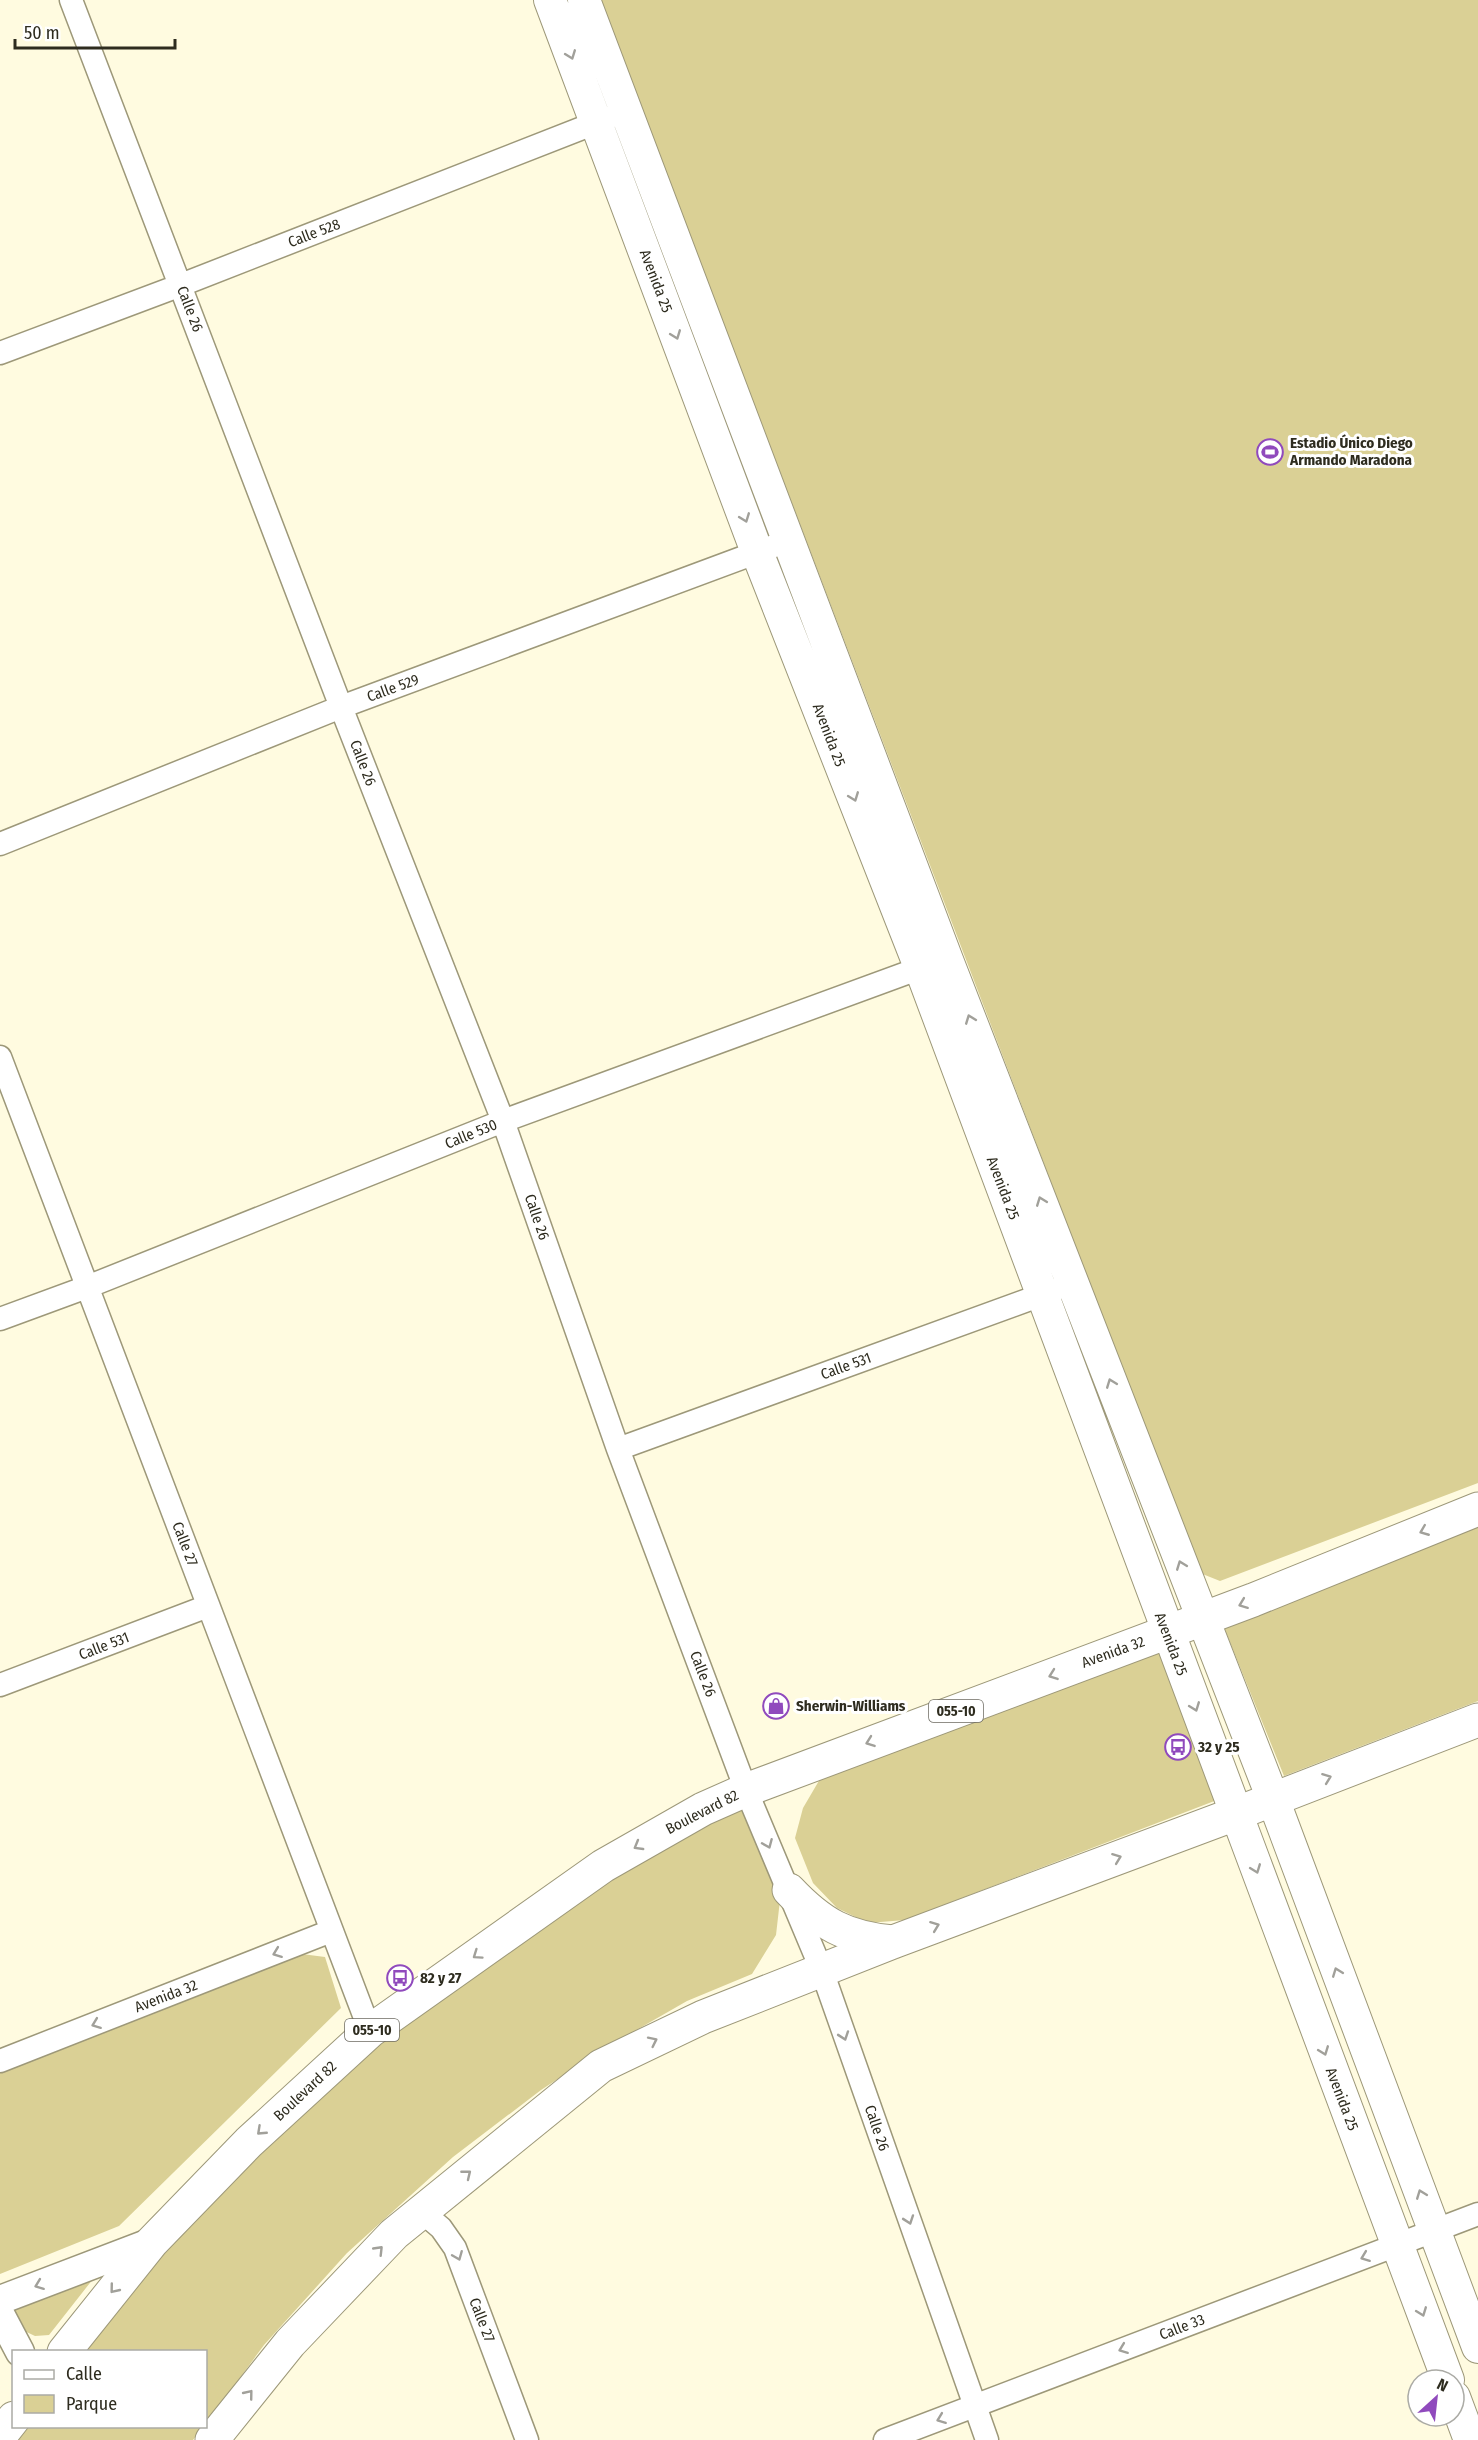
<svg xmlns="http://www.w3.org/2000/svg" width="1478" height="2440" viewBox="0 0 1478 2440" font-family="'Fira Sans Condensed',sans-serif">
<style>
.green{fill:#dad095}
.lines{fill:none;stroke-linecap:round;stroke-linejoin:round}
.minor-casing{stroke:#9d9879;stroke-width:25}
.tertiary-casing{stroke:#9d9879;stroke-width:31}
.secondary-casing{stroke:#9d9879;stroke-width:34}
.trunk-casing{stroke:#9d9879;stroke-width:35}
.minor{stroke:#fff;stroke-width:22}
.tertiary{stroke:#fff;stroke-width:28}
.secondary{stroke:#fff;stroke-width:32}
.trunk{stroke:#fff;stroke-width:33}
.oneway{stroke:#a1a09a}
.labels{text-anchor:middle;stroke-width:6;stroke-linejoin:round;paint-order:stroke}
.shield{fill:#fff;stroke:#6d6b62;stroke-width:1.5}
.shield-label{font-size:14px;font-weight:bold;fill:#2e2c1f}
.street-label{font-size:15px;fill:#2e2c1f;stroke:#fff}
.poi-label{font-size:15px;font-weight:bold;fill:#2e2c1f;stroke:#fff;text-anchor:start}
</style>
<rect width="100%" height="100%" fill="#fffbe0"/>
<path class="green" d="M600 0H1478V1483L1220 1581 1200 1573Z
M1478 1522V1701L1284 1776 1221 1620Z
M1159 1644 1217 1800 905 1920 868 1923 837 1908 813 1883 795 1838 803 1808 820 1779Z
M740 1802 780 1900 776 1935 752 1974 687 2001 605 2048 541 2090 453 2157 347 2253 264 2345 206 2424V2352H80L185 2229 261 2147 336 2079 516 1939 598 1884Z
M294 1953 325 1957 341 2008 119 2226 0 2274V2072Z
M93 2279 49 2335 35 2336 16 2327 14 2309Z
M20 2427H203L193 2440H9Z"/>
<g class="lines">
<g class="minor-casing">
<path id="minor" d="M71 0 341 707 503 1121 618 1449 746 1790 822 1971 987 2440
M0 353 181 285 608 118
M0 844 341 707 790 540
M0 1057 370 2031
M0 1319 87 1287 503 1121 934 963
M618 1449 1055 1290
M0 1685 208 1606
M0 2061 331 1931
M421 2211 441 2228 455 2248 527 2440
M885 2440 1478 2214"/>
</g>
<g class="tertiary-casing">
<path id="tertiary" d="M0 2300 152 2242
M0 2314 20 2352"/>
</g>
<g class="secondary-casing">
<path id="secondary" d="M550 0 757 552 920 967 1448 2380
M584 0 947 960 1273 1799 1478 2347
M1454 2397 1470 2440"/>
</g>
<g class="trunk-casing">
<path id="trunk" d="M789 1890C821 1924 846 1938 893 1942
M64 2352 152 2242 249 2142 370 2031 603 1866 703 1809 746 1790 1253 1600 1478 1509
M0 2436 14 2418
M212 2440 290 2343 394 2234 601 2066 703 2017 893 1942 1235 1814 1478 1720"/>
</g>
<use href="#minor" class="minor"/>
<use href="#tertiary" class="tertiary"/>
<use href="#secondary" class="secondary"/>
<use href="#trunk" class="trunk"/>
</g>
<defs><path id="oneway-chevron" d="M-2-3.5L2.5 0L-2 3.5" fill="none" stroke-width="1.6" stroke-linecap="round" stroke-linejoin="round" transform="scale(1.5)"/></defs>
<g class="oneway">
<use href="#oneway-chevron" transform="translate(571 55) rotate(69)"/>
<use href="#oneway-chevron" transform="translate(676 335) rotate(69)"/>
<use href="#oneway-chevron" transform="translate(745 518) rotate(69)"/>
<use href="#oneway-chevron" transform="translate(854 797) rotate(69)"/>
<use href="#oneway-chevron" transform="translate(970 1019) rotate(-111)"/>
<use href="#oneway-chevron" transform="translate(1041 1201) rotate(-111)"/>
<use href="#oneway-chevron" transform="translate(1111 1383) rotate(-111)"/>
<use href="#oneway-chevron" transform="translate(1424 1531) rotate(158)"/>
<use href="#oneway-chevron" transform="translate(1181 1565) rotate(-111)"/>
<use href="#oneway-chevron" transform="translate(1243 1604) rotate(159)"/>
<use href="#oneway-chevron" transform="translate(1053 1675) rotate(160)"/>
<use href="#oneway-chevron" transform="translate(1195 1707) rotate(69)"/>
<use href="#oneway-chevron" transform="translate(870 1742) rotate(160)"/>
<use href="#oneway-chevron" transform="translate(1327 1778) rotate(-21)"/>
<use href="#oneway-chevron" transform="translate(768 1844) rotate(67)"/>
<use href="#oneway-chevron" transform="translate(638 1846) rotate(150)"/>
<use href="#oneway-chevron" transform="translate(1117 1858) rotate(-21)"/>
<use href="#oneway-chevron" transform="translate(1256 1869) rotate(69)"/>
<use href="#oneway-chevron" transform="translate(935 1926) rotate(-21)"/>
<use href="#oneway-chevron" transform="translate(277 1953) rotate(159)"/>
<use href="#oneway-chevron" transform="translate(477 1955) rotate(145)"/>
<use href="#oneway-chevron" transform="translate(1337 1972) rotate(-111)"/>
<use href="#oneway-chevron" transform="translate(96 2024) rotate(159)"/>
<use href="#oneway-chevron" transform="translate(844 2036) rotate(71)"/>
<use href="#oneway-chevron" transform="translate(653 2041) rotate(-26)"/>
<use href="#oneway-chevron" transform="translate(1324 2051) rotate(69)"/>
<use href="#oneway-chevron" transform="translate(261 2131) rotate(137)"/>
<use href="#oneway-chevron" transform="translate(467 2174) rotate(-39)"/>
<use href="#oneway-chevron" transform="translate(1421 2194) rotate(-111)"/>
<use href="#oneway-chevron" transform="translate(909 2220) rotate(71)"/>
<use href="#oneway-chevron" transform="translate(379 2250) rotate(-46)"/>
<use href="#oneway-chevron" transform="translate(458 2256) rotate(68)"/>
<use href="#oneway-chevron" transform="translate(1365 2257) rotate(159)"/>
<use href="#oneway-chevron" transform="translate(39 2285) rotate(159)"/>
<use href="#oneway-chevron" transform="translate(114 2289) rotate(129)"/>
<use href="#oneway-chevron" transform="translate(1422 2312) rotate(69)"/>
<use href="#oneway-chevron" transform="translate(1123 2349) rotate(159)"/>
<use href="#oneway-chevron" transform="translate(249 2394) rotate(-51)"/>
<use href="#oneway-chevron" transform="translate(941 2419) rotate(159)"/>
</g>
<defs>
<g id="stadium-ring" transform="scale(1.35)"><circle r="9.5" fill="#fff" stroke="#904abd" stroke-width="1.5"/><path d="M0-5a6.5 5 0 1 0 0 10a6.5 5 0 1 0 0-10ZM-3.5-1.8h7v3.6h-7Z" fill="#904abd"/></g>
<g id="shop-ring" transform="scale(1.35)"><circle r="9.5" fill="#fff" stroke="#904abd" stroke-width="1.5"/><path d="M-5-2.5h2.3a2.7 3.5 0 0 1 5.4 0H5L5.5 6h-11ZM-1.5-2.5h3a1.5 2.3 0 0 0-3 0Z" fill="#904abd"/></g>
<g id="bus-ring" transform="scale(1.35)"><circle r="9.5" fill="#fff" stroke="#904abd" stroke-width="1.5"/><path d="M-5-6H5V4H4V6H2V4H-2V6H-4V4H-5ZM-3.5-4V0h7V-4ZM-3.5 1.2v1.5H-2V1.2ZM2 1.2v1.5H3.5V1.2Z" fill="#904abd"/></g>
</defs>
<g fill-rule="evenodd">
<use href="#stadium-ring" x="1270" y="452"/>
<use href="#shop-ring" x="776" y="1706"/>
<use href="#bus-ring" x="1178" y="1747"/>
<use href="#bus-ring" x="400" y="1978"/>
</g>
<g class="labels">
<g class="shield">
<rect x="929" y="1700" width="54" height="22" rx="4.5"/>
<rect x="345" y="2019" width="54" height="22" rx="4.5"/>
</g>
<g class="shield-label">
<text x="956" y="1716">055-10</text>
<text x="372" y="2035">055-10</text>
</g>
<g class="street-label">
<text transform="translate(314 233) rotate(-21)" y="5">Calle 528</text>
<text transform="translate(656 281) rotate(69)" y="5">Avenida 25</text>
<text transform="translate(190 309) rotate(69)" y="5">Calle 26</text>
<text transform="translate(393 688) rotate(-20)" y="5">Calle 529</text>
<text transform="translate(829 735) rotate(69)" y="5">Avenida 25</text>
<text transform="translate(363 763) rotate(69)" y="5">Calle 26</text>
<text transform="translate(471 1134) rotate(-22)" y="5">Calle 530</text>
<text transform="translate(1003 1188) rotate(69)" y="5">Avenida 25</text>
<text transform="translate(537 1217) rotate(71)" y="5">Calle 26</text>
<text transform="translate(846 1366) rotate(-20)" y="5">Calle 531</text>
<text transform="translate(185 1544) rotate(69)" y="5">Calle 27</text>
<text transform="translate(1171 1644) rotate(69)" y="5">Avenida 25</text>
<text transform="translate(104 1646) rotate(-21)" y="5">Calle 531</text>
<text transform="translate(1113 1652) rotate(-20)" y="5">Avenida 32</text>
<text transform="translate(703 1674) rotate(69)" y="5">Calle 26</text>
<text transform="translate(702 1812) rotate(-27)" y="5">Boulevard 82</text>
<text transform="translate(166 1996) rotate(-21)" y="5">Avenida 32</text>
<text transform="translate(305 2091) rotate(-43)" y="5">Boulevard 82</text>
<text transform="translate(1342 2099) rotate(69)" y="5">Avenida 25</text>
<text transform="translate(877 2128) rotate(71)" y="5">Calle 26</text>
<text transform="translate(482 2320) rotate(69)" y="5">Calle 27</text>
<text transform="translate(1182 2327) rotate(-21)" y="5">Calle 33</text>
</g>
<g class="poi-label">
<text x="1290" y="448">Estadio Único Diego<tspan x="1290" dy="17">Armando Maradona</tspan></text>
<text x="796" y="1711">Sherwin-Williams</text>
<text x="1198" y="1752">32 y 25</text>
<text x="420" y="1983">82 y 27</text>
</g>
</g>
<rect x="12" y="2350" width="195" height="78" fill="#ffffff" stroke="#ababa5" stroke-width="1.5"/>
<rect x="24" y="2370" width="30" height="9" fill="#ffffff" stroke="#ababa5" stroke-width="1.5"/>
<text x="66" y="2380" font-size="18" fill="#2e2c1f">Calle</text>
<rect x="24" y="2395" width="30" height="18" fill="#dad095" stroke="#ababa5" stroke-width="1.5"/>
<text x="66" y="2410" font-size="18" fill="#2e2c1f">Parque</text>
<g transform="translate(1436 2398) rotate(27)"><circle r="28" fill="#ffffff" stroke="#ababa5" stroke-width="1.5"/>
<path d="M0-4.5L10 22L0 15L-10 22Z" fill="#904abd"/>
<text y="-9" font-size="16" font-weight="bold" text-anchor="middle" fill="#2e2c1f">N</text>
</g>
<path d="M15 39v9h160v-9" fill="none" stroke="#2e2c1f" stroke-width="3"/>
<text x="24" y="39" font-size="18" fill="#2e2c1f" stroke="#ffffff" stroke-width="4.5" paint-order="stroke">50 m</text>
</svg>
